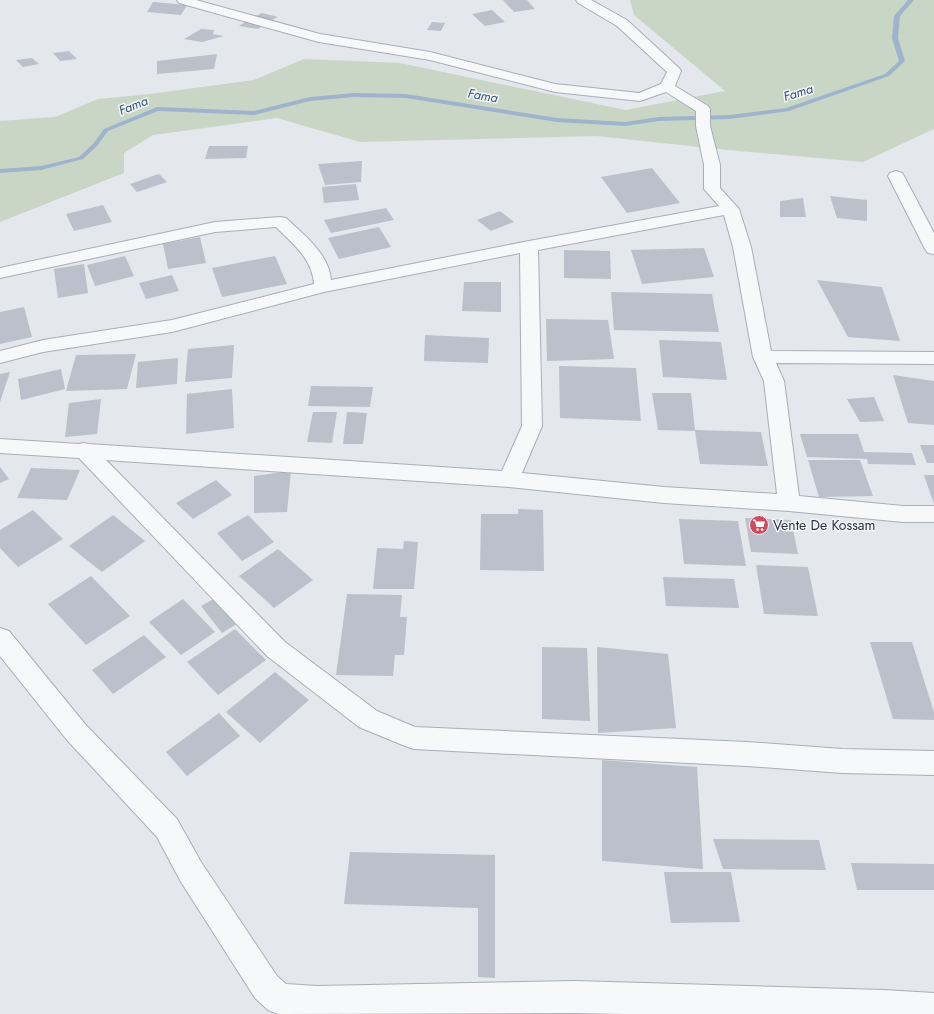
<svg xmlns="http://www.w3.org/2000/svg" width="934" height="1014" viewBox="0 0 934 1014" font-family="Jost,sans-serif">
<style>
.green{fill:#c9d6c5}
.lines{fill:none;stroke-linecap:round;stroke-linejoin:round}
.stream{fill:#9fb4cc;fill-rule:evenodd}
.building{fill:#bbc0ca}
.minor-casing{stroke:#a9aeb7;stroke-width:2}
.minor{fill:#f7f8fa;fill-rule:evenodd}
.labels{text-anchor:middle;stroke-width:3;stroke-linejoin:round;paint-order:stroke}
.far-water-label{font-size:13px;font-style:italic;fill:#34527a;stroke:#f4f6f9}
.poi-label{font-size:14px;fill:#2b3445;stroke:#f4f6f9;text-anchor:start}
</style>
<rect width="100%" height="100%" fill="#e4e7ec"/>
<path class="green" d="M630 0H934V129L863 162 728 150 596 136 360 142 277 118 153 135 124 153V173L0 222V121L55 117 98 99 150 94 254 80 304 59 400 63 626 110 725 91 634 15Z"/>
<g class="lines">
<path class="stream" d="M908 0H914L900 16 898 38 905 61 889 76 789 111 730 119 659 121 625 126 557 122 406 98 354 97 310 101 254 115 158 111 108 131 97 146 83 159 41 170 0 173V169L41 166 79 157 93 144 104 129 157 107 254 111 310 97 354 93 406 94 557 118 625 122 659 117 730 115 786 108 885 74 899 61 892 38 894 16Z"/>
</g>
<path class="building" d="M503 0H527L535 9 514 12Z
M153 2 187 5 181 15 147 12Z
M492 10 505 22 485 26 472 14Z
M262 13 278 17 268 22 252 18Z
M248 20 264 25 258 29 239 26Z
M432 22 445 23 441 31 427 30Z
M201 29 214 30 213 34 224 36 202 42 184 39Z
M69 51 77 59 60 61 53 53Z
M217 54 214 69 157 74V61Z
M32 58 39 64 23 67 16 60Z
M209 146H248L246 158 205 159Z
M362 161 361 182 325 185 318 164Z
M652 168 680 203 627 213 601 177Z
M159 174 167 182 137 192 130 184Z
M356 184 359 200 324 203 322 187Z
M830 196 867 200V221L837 218Z
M803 198 806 217H780V201Z
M103 205 112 222 74 231 66 214Z
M386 208 394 220 331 233 324 220Z
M500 211 514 222 491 231 477 220Z
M379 227 391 247 339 259 328 238Z
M200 237 206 263 168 269 163 244Z
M704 248 714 277 642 284 631 250Z
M564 250 610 251 611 279 564 278Z
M125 256 134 276 95 286 87 265Z
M275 256 287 284 222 297 212 268Z
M84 264 88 293 58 298 54 269Z
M172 275 179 291 146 299 139 283Z
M817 280 882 287 900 341 848 337Z
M464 282H501V312L462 311Z
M611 292 712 294 719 332 614 330Z
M24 307 32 337 0 344V312Z
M546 319 608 320 614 359 547 361Z
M425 335 489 338 488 363 424 361Z
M659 340 721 342 727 380 663 377Z
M234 345 232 378 185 382 188 349Z
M136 354 127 389 66 391 76 355Z
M178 358 177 384 136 388 138 362Z
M559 366 636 368 641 421 560 418Z
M61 369 65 389 21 400 18 379Z
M10 372 0 402V374Z
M893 375 934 381V425L908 423Z
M311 386 373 387 370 407 308 406Z
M232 389 234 428 186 434 187 394Z
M652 393H691L695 430 761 432 768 466 700 464 695 431 658 430Z
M874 397 884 421 860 422 847 399Z
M101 399 97 434 65 437 69 403Z
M313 412H337L332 443 307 442Z
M347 412 367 413 363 444H343Z
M800 434H858L864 452 912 453 916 465 868 464 867 459 807 457Z
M920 445H934V463H927Z
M808 460H860L873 496 819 497Z
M0 467 9 479 0 483Z
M31 468 80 470 67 500 17 498Z
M291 471 287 512 254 513V476Z
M924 475H934V504Z
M216 480 232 495 193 519 176 503Z
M518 509 543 510 544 571 480 570 481 514H518Z
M33 510 63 539 18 567 0 548V530Z
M113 515 145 541 102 572 69 546Z
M248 515 274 542 242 561 217 533Z
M745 518 791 520 798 554 751 552Z
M679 519 738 521 746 566 684 564Z
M404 541 418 542 414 589H373L377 548 403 549Z
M278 549 313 580 274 608 239 576Z
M756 565 808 567 818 616 764 614Z
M91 576 130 616 86 645 48 604Z
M663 577 734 579 739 608 666 606Z
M347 594 402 595 400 617H407L404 655H395L393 676 336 675Z
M221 595 242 621 222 633 201 606Z
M183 599 215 632 181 655 149 622Z
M235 629 266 660 218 695 187 662Z
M144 635 166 657 113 694 92 670Z
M870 642H912L934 712V720L893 719Z
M542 647 587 648 590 721 542 719Z
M597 647 668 654 676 728 598 733Z
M275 672 309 700 260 743 226 712Z
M219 713 240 736 187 776 166 752Z
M602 760 697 767 703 869 602 861Z
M713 839 819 840 826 870 723 869Z
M350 852 495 855V978L478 977V908L344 904Z
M851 863 934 864V890H857Z
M664 872H731L740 922 671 923Z"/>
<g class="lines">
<g class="minor-casing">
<path id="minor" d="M177 0H196L320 34 430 52 555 84 639 93 661 84 667 72 617 26 578 3 576 0H591L627 20 679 68 681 71 675 86 708 106 710 109V126L720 165V188L739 209 751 247 771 351 934 352V364L776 363 784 381 799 496 903 506H934V522H903L789 511 664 503 509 487 106 460 285 642 377 711 415 727 747 742 842 749 934 751V775L842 773 747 766 414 749 405 746 359 727 267 656 79 458 0 453V439L79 444 83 443 89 444 502 471 522 426 520 253 324 292 172 332 43 352 0 363V351L43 340 172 320 314 284C312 258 293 244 276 227L215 232 0 278V268L215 222 280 217 286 218C304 235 329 254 331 280L529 241 719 206 704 189V165L696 126V111L666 92 640 101 555 92 430 60 319 42 179 3ZM724 215 733 247 753 357 764 381 777 494 664 487 522 473 542 426 538 250Z
M896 171 902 173 904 176 934 233V254L928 253 925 249 888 176 890 173Z
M0 628 9 631 85 724 177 819 201 862 277 976 286 984 317 986 575 981 884 990 934 993V1014H625L575 1013 278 1014 268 1010 255 998 181 882 157 837 67 740 0 656Z"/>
</g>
<use href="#minor" class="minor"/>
</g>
<defs>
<g id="supermarket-disc" transform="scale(1)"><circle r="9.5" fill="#d1495b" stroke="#f4f6f9"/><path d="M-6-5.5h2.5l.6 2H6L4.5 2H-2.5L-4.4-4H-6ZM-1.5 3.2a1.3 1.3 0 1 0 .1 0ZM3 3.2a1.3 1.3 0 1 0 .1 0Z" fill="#fff"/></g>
</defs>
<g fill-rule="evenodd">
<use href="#supermarket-disc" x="759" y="525"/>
</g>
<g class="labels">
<g class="far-water-label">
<text transform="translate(798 92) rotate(-17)" y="5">Fama</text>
<text transform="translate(483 95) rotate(9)" y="5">Fama</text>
<text transform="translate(133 105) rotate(-22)" y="5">Fama</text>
</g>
<g class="poi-label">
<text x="773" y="530">Vente De Kossam</text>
</g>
</g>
</svg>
